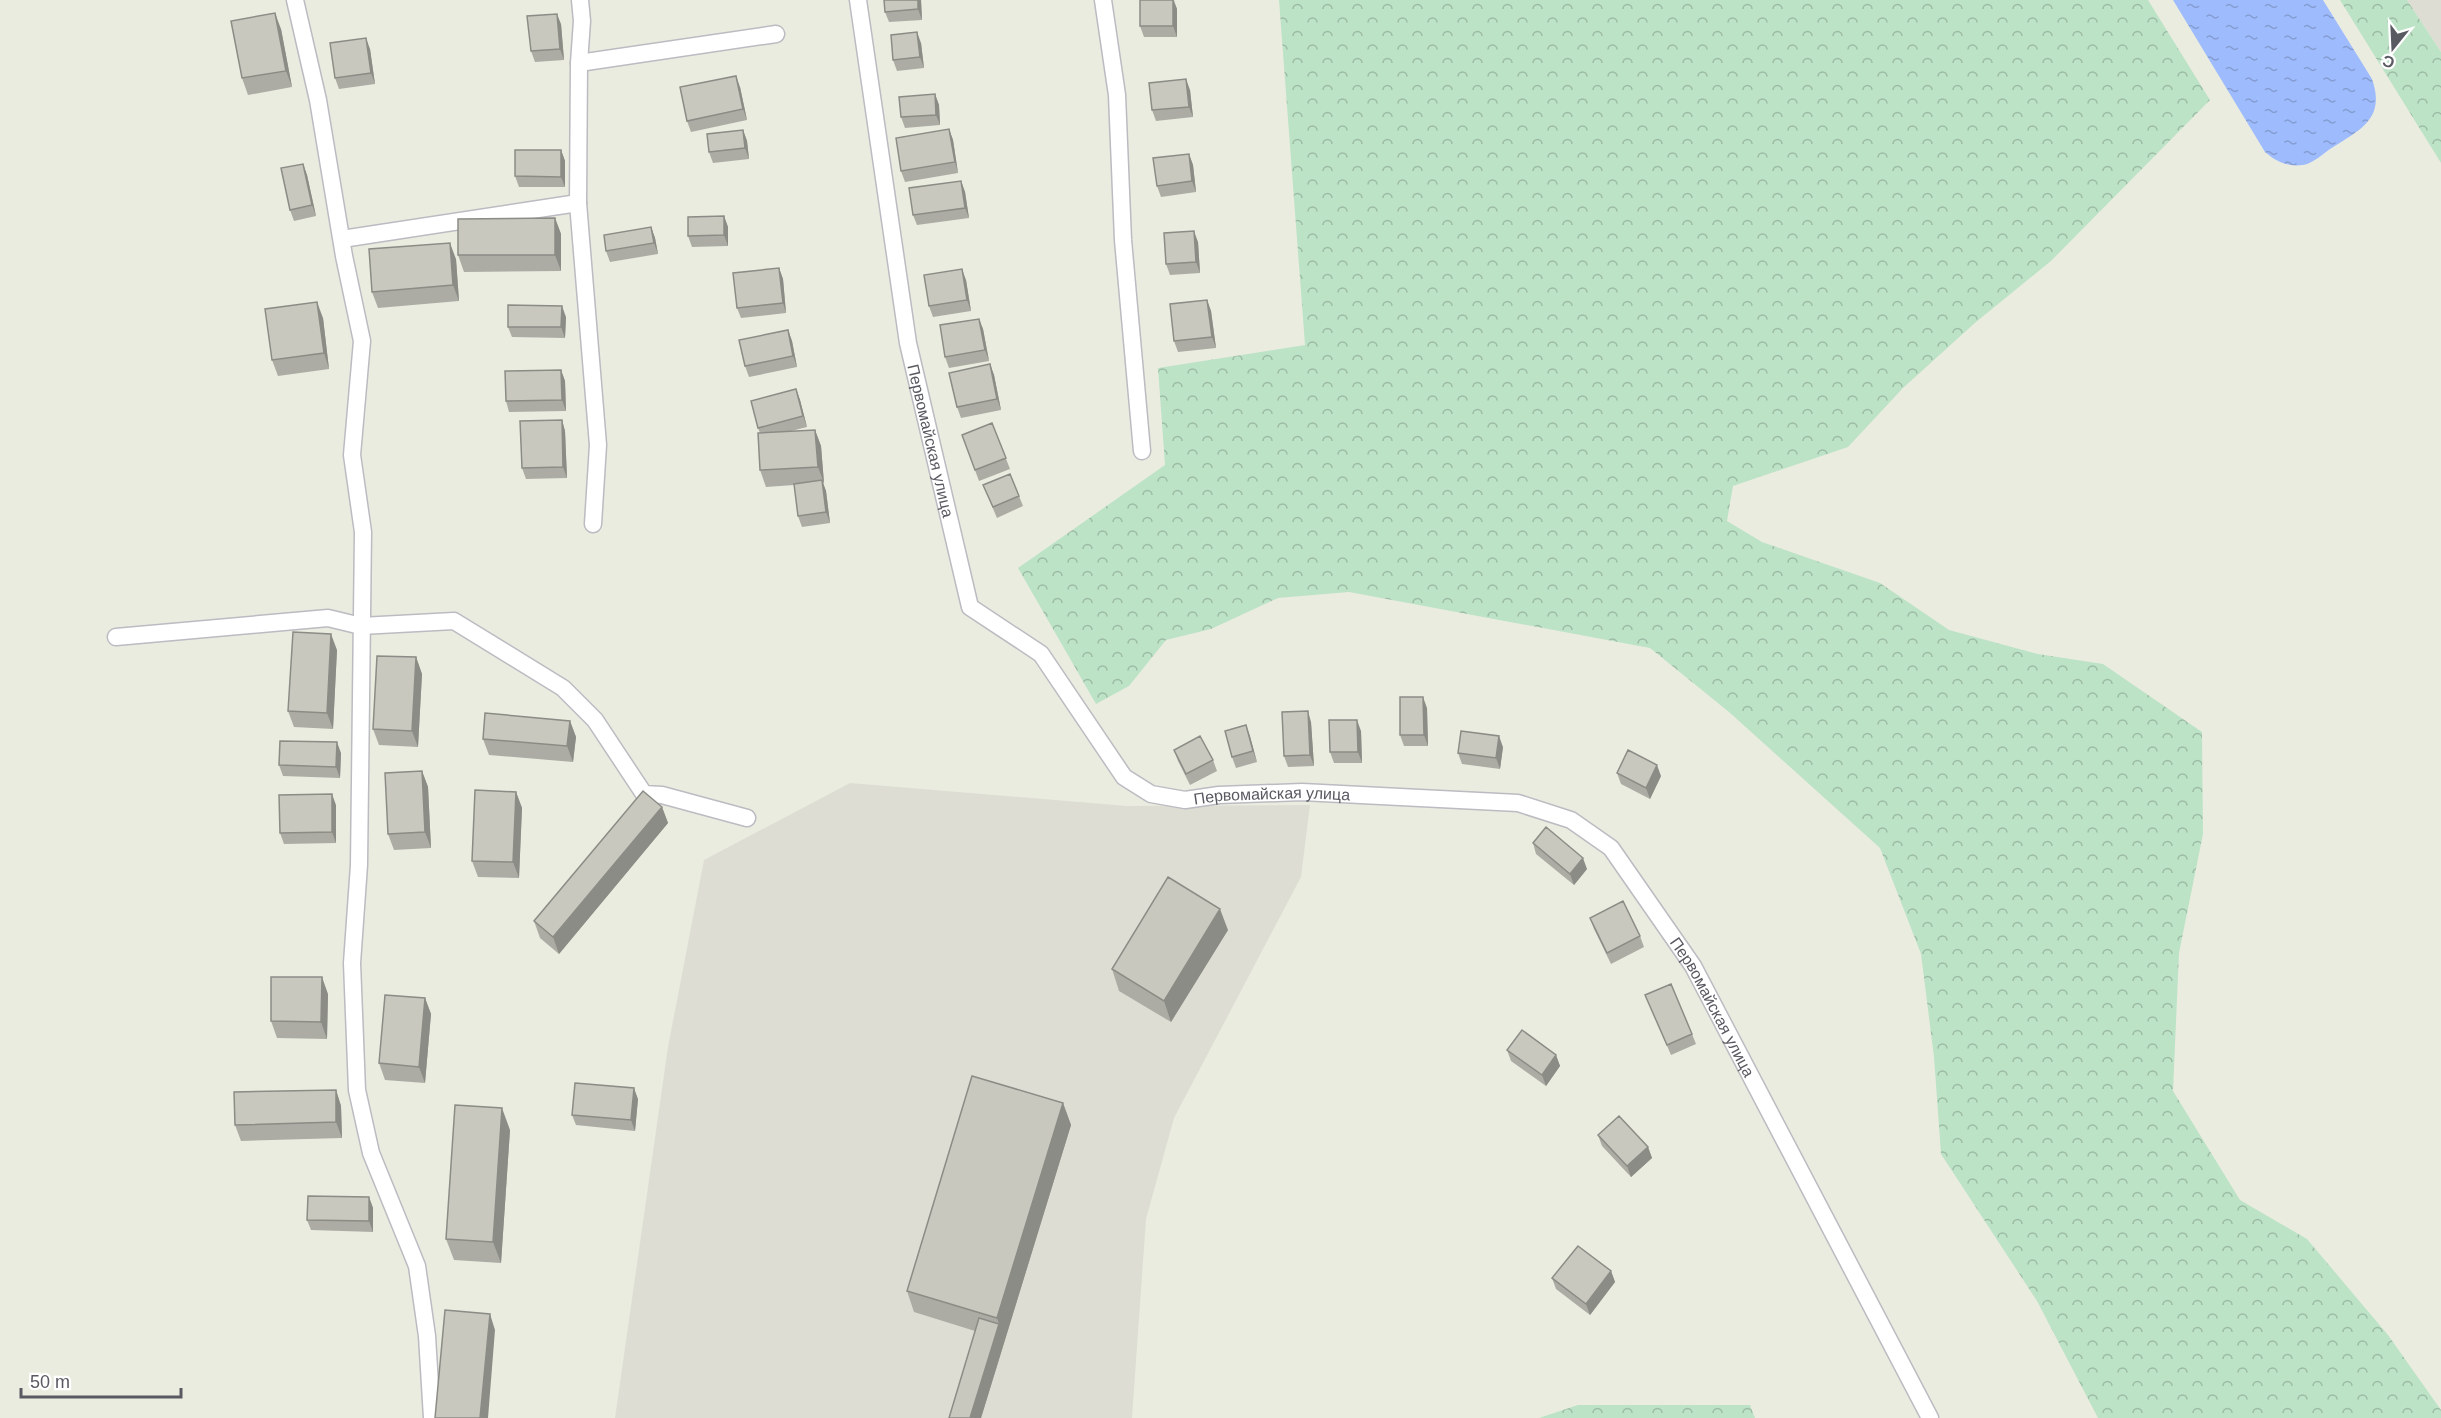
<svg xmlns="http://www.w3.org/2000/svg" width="2441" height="1418" viewBox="0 0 2441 1418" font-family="Helvetica,sans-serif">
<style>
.industrial{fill:#ddddd4}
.forest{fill:url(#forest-crowns)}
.water{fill:url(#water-ripples)}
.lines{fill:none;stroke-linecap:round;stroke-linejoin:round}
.minor-casing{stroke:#bbbbc2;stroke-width:19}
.minor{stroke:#fff;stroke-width:16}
.wall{fill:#acaca4}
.shaded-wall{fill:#8c8c86}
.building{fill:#c8c8bf;stroke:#8c8c86;stroke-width:1.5}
.labels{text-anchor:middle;stroke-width:4.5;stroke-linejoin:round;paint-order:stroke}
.street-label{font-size:16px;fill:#595a61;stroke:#fff}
</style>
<defs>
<pattern id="forest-crowns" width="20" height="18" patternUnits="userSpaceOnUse" patternTransform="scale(1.5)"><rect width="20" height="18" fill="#bce3c6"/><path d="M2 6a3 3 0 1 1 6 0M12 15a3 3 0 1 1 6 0" fill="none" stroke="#9cbba4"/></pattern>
<pattern id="water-ripples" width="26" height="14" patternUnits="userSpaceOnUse" patternTransform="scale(1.5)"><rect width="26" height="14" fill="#9ebcfd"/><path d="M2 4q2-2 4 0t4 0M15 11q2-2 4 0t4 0" fill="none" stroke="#849cd0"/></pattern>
</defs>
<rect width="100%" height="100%" fill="#ebece0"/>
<path class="industrial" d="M2407 0H2441V52Z
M850 783 1127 806 1310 805 1301 877 1174 1118 1146 1219 1132 1418H615L668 1047 704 860Z"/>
<path class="forest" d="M1279 0H2148L2210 100 2051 261 1976 322 1903 388 1848 447 1733 486 1727 521 1762 542 1880 583 1949 630 2038 654 2103 664 2202 732 2203 834 2179 953 2173 1091 2240 1200 2307 1239 2388 1335 2441 1410V1418H2098L2037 1301 1941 1154 1934 1057 1921 954 1880 848 1729 712 1650 648 1349 592 1278 598 1211 629 1166 640 1129 686 1096 704 1018 568 1165 465 1158 368 1305 345Z
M2340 0H2407L2441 52V163Z
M1578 1405H1750L1755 1418H1539Z"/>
<path class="water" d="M2173 0H2323L2372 79C2386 119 2360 130 2330 149 2323 154 2312 164 2303 165 2287 167 2277 162 2265 152Z"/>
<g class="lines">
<g class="minor-casing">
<g id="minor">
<path d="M295 0 318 100 344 256 362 341 352 455 363 532 359 865 352 963 357 1090 371 1153 417 1266 427 1336 432 1418"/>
<path d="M580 0 582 21 579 63 578 203 598 445 593 524"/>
<path id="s1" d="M858 0 908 343 970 607 1041 654 1124 777 1151 794 1185 800 1219 795 1302 792 1518 803 1571 820 1611 848 1693 966 1930 1418"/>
<path d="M1103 0 1117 95 1123 240 1142 451"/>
<path d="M579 63 776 34"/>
<path d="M342 239 578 203"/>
<path d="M116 637 328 618 361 626 454 621 563 688 595 720 644 794 662 795 747 818"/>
</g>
</g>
<use href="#minor" class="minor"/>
</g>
<path class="wall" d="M884 0H921L922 20 889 22 885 12Z
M1140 0H1174L1177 9V37H1144L1140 26Z
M561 24 564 60 535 62 531 51Z
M281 29 292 87 248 95 242 78Z
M921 43 924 68 897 71 893 60Z
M370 49 375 84 339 89 335 78Z
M740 87 747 120 691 132 687 121Z
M1190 90 1193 117 1156 121 1152 110Z
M935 94 939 105 940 125 905 128 901 117Z
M949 129 953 140 958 173 905 182 901 171Z
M743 130 747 141 749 159 713 163 709 152Z
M561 150 565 161V187H519L515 176Z
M1189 154 1193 165 1196 192 1161 197 1157 186Z
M303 164 307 175 316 216 294 221 290 210Z
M961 181 965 192 969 218 917 225 913 215Z
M724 216 728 227V246L692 247 688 236Z
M555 218 561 234V271L464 272 458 255Z
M651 227 655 238 658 254 610 262 606 251Z
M1198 242 1200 273 1170 275 1166 264Z
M456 259 459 301 378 308 372 292Z
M779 268 783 279 786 313 741 318 737 308Z
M966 280 971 311 933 317 929 306Z
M1207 300 1211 311 1216 348 1178 352 1174 341Z
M566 317 565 338 512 337 508 327Z
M323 318 329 369 278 376 272 360Z
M979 319 983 329 989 361 949 368 945 357Z
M788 330 792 341 797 367 749 377 745 366Z
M990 364 994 375 1001 410 961 418 957 407Z
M561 370 565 381 566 411 509 412 506 401Z
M796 389 800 400 807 427 791 431 815 430 821 446 824 483H823L826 491 830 523 802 527 798 516 794 485 766 487 760 470V433L758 428Z
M562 420 565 431 567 478 526 479 522 468Z
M992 423 1010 469 979 481 962 435Z
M983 485 1019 496 1023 506 997 518Z
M337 650 333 729 294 727 288 711Z
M416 657 422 674 418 747 379 745 373 729Z
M1427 708 1428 746H1404L1400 735Z
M570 721 576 737 573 762 489 755 483 739Z
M1311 722 1314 766 1288 767 1284 756Z
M1246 725 1257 762 1236 768 1232 757Z
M1361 731 1362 763H1334L1330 752Z
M1503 747 1500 769 1462 764 1458 753Z
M1174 750 1213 760 1217 771 1190 785 1178 761Z
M341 753 340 778 283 776 279 765Z
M422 771 428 787 431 848 394 850 388 834Z
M1617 773 1661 776 1650 799 1621 784Z
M516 792 522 808 519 878 478 877 472 861Z
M336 805V843L284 844 280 833Z
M662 807 668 823 559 954 540 938 534 921Z
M1533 843 1587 869 1574 885 1536 854Z
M1590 918 1640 936 1644 947 1611 964 1594 929Z
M1228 930 1171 1022 1119 991 1112 969Z
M328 994 327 1039 277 1038 271 1021Z
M1645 995 1692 1034 1696 1044 1671 1055Z
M425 998 431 1014 425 1083 385 1080 379 1063Z
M1507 1050 1556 1055 1560 1066 1546 1086 1511 1061Z
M336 1090 341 1106 342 1138 241 1141 235 1125Z
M638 1099 635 1131 576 1125 572 1115Z
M1063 1103 1071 1125 981 1418 975 1331 914 1312 907 1291Z
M510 1130 501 1263 454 1260 446 1239Z
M1598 1135 1648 1147 1652 1158 1631 1177 1602 1146Z
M369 1197 373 1208V1232L311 1230 307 1220Z
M1611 1271 1615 1282 1590 1315 1556 1289 1552 1278Z"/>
<path class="shaded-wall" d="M918 0H921L922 20 918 9Z
M1173 0 1177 9V37L1173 26Z
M275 13 281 29 292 87 286 71Z
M557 14 561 24 564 60 560 49Z
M917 32 921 43 924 68 920 57Z
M366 38 370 49 375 84 371 73Z
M736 76 740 87 747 120 743 109Z
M1186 79 1190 90 1193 117 1189 107Z
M935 94 939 105 940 125 936 115Z
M949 129 953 140 958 173 955 162Z
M743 130 747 141 749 159 745 148Z
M561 150 565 161V187L561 177Z
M1189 154 1193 165 1196 192 1192 181Z
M303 164 307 175 316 216 312 205Z
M961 181 965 192 969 218 965 208Z
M724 216 728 227V246L724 235Z
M555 218 561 234V271L555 255Z
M651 227 655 238 658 254 654 243Z
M1194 231 1198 242 1200 273 1196 262Z
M450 243 456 259 459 301 453 285Z
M779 268 783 279 786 313 783 303Z
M962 269 966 280 971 311 967 300Z
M1207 300 1211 311 1216 348 1212 337Z
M317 302 323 318 329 369 324 353Z
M562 306 566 317 565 338 561 327Z
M979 319 983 329 989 361 985 350Z
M788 330 792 341 797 367 793 356Z
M990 364 994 375 1001 410 997 399Z
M561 370 565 381 566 411 562 400Z
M796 389 800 400 807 427 803 416Z
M562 420 565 431 567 478 563 467Z
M815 430 821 446 824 483 818 467Z
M822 480 826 491 830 523 826 512Z
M331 634 337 650 333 729 327 713Z
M416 657 422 674 418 747 412 731Z
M1423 697 1427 708 1428 746 1424 735Z
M1308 711 1311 722 1314 766 1310 755Z
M1357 720 1361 731 1362 763 1358 752Z
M570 721 576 737 573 762 567 746Z
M1246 725 1250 736 1257 762 1253 751Z
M1499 736 1503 747 1500 769 1496 758Z
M337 742 341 753 340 778 336 767Z
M1657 765 1661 776 1650 799 1646 788Z
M422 771 428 787 431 848 425 832Z
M516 792 522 808 519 878 513 862Z
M332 794 336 805V843L332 832Z
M662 807 668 823 559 954 553 937Z
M1583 858 1587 869 1574 885 1570 874Z
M1220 909 1228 930 1171 1022 1164 1001Z
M322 977 328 994 327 1039 321 1022Z
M425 998 431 1014 425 1083 419 1067Z
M1556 1055 1560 1066 1546 1086 1542 1075Z
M634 1088 638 1099 635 1131 631 1120Z
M336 1090 341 1106 342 1138 336 1122Z
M1063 1103 1071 1125 981 1418H970L999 1324 997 1318Z
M502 1108 510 1130 501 1263 493 1242Z
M1648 1147 1652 1158 1631 1177 1627 1166Z
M369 1197 373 1208V1232L369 1221Z
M1611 1271 1615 1282 1590 1315 1586 1304Z
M490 1314 495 1330 488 1418H480Z"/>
<path class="building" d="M884 0H918V9L885 12Z
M1140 0H1173V26H1140Z
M275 13 286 71 242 78 231 21Z
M557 14 560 49 531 51 527 16Z
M917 32 920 57 893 60 891 35Z
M366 38 371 73 335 78 330 43Z
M736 76 743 109 687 121 680 87Z
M1186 79 1189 107 1152 110 1149 83Z
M935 94 936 115 901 117 899 97Z
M949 129 955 162 901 171 896 138Z
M743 130 745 148 709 152 707 134Z
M515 150H561V177L515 176Z
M1189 154 1192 181 1157 186 1153 158Z
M303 164 312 205 290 210 281 168Z
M961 181 965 208 913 215 909 188Z
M724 216V235L688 236V217Z
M555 218V255H458V219Z
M651 227 654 243 606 251 604 235Z
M1194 231 1196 262 1166 264 1164 233Z
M450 243 453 285 372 292 369 249Z
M779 268 783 303 737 308 733 273Z
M962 269 967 300 929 306 924 275Z
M1207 300 1212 337 1174 341 1170 304Z
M317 302 324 353 272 360 265 309Z
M508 305 562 306 561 327H508Z
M979 319 985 350 945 357 940 325Z
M788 330 793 356 745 366 739 340Z
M990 364 997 399 957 407 949 373Z
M561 370 562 400 506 401 505 371Z
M796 389 803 416 758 428 751 401Z
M562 420 563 467 522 468 520 421Z
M992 423 1006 458 975 470 962 435Z
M815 430 818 467 760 470 758 433Z
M1010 474 1019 496 993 507 983 485Z
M822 480 826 512 798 516 794 484Z
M293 632 331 634 327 713 288 711Z
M377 656 416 657 412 731 373 729Z
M1400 697H1423L1424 735H1400Z
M1308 711 1310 755 1284 756 1282 712Z
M485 713 570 721 567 746 483 739Z
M1329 720H1357L1358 752H1330Z
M1246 725 1253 751 1232 757 1225 731Z
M1461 731 1499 736 1496 758 1458 753Z
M1200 736 1213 760 1186 774 1174 750Z
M280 741 337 742 336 767 279 765Z
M1628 750 1657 765 1646 788 1617 773Z
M422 771 425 832 388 834 385 773Z
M475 790 516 792 513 862 472 861Z
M643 791 662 807 553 937 534 921Z
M332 794V832L280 833 279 795Z
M1546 827 1583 858 1570 874 1533 843Z
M1168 877 1220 909 1164 1001 1112 969Z
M1623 901 1640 936 1607 953 1590 918Z
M271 977H322L321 1022 271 1021Z
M1671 984 1692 1034 1667 1045 1645 995Z
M385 995 425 998 419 1067 379 1063Z
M1522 1030 1556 1055 1542 1075 1507 1050Z
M972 1076 1063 1103 997 1318 907 1291Z
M575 1083 634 1088 631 1120 572 1115Z
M336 1090V1122L235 1125 234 1092Z
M455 1105 502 1108 493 1242 446 1239Z
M1619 1116 1648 1147 1627 1166 1598 1135Z
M308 1196 369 1197V1221L307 1220Z
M1578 1246 1611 1271 1586 1304 1552 1278Z
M445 1310 490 1314 480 1418H435Z
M979 1318 999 1324 970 1418H949Z"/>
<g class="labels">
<g class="street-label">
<text dy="6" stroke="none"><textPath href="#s1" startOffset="447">Первомайская улица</textPath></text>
<text dy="6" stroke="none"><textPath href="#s1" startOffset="1005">Первомайская улица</textPath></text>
<text dy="6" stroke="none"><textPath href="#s1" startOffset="1545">Первомайская улица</textPath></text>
</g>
</g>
<g transform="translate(2393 48) rotate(198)" stroke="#ffffff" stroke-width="4.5" paint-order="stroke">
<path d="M0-4.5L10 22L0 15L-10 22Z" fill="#595a61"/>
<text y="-9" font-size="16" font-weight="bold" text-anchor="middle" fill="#595a61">С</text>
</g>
<path d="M21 1388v9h160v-9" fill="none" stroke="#595a61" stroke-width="3"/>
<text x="30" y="1388" font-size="18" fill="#595a61" stroke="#ffffff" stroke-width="4.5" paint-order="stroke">50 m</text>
</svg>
